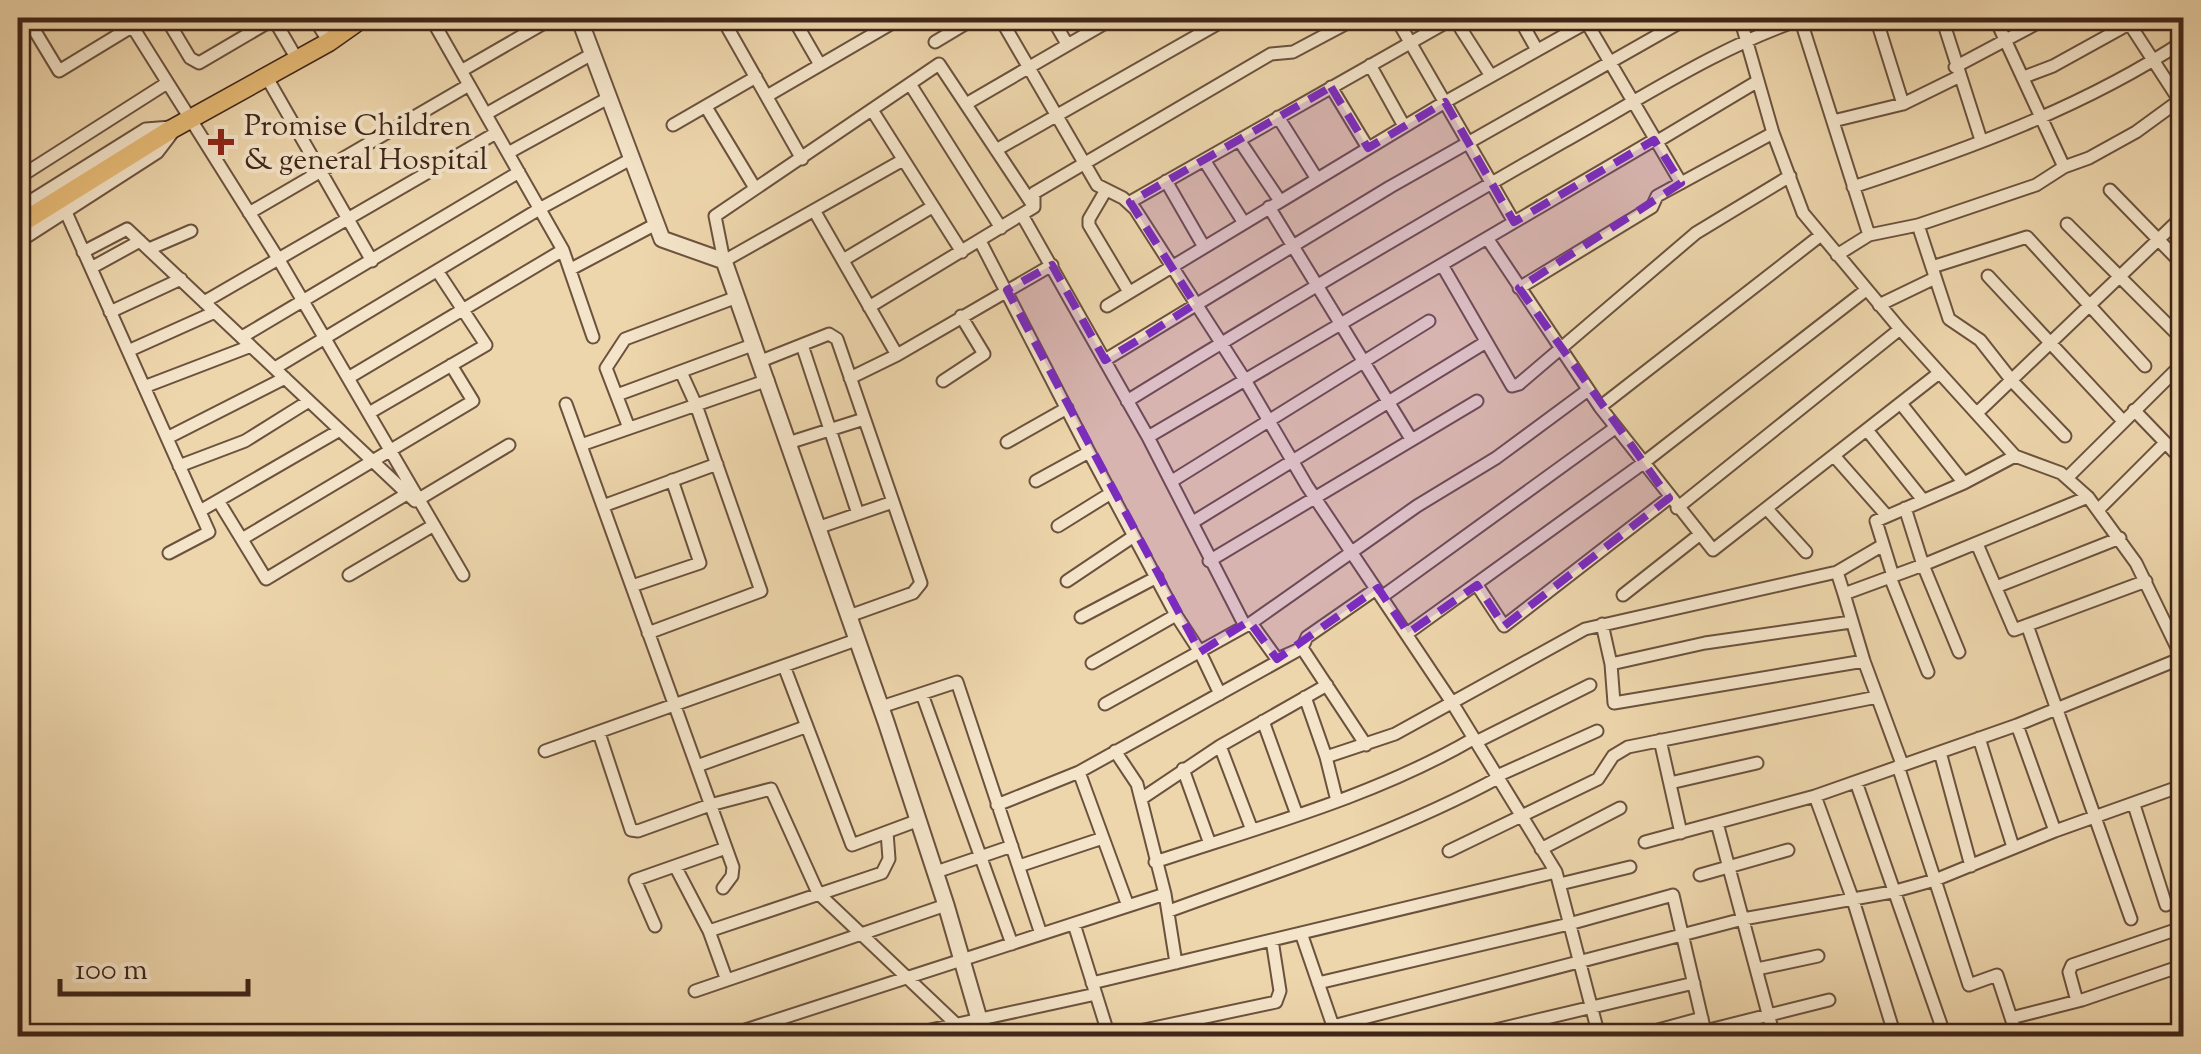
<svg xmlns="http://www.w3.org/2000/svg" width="2201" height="1054" viewBox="0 0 2201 1054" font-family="'Sorts Mill Goudy',serif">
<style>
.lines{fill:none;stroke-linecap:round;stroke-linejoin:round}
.minor-casing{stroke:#6b523e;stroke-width:15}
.tertiary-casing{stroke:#6b523e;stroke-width:19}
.primary-casing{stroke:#3f2619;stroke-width:21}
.minor{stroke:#f4e4c9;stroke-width:11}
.tertiary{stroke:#f4e4c9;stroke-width:15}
.primary{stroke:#e7bb76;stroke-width:18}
.marked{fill:#7b2cbf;fill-opacity:0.2;stroke:#7b2cbf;stroke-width:8;stroke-dasharray:20 12;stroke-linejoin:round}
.poi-dot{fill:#8f2418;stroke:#f4e4c9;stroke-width:4}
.labels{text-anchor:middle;stroke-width:8;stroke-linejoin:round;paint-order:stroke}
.poi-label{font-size:30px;fill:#3f2619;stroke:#f4e4c9;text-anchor:start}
</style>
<rect width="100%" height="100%" fill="#eed6ac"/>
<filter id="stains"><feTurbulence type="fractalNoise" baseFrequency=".002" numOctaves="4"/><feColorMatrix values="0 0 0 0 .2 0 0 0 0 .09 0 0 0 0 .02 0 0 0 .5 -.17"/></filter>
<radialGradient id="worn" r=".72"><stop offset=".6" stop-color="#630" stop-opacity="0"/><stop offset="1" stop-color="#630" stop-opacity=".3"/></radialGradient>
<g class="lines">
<g class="minor-casing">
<path id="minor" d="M27 18 59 71 133 26
M127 18 279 260 463 575
M166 18 190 58 199 63 274 19
M273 18 297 59
M314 18 329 42
M431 18 563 250 593 337
M722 18 802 159
M793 18 819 63
M1000 18 1097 185 1123 198 1135 209 1245 380 1307 486 1451 701 1556 872 1599 1036
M1052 18 1067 44
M1396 18 1514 222
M1454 18 1491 76
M1519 18 1537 50
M1584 18 1681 183
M1800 18 1869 235
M1876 18 1903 104
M1942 18 1981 140
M1995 18 2064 167
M2127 20 2179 100
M935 42 975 18
M1370 65 1404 126
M1955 67 2047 18
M461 71 553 18
M266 76 372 261
M2024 77 2053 66 2129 24
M910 84 1001 228
M1331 87 1368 148
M767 96 901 18
M966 104 1114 18
M706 107 755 188
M872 110 962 252
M486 114 592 54
M1278 117 1317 179
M1833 121 1903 104 1958 77
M673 125 756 77
M2181 137 2184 139
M1239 140 1280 201
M1656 142 1758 81
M996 150 1228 18
M508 153 610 97
M903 160 724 261 715 216 939 64 1034 207
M1204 160 1244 223
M18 178 167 83
M1166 181 1204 247
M1853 187C1968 149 2082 108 2184 41
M1106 190 1089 219V225L1129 292
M2110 190 2184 266
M1130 202 1454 18
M1269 207 1411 439
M65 210 209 532 169 553
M815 212 897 355
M249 213 469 85
M1022 215 1148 437 1244 624
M2067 224 2184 341
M1918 225 1949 319 1980 340 2013 382 2065 436
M1487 238 1600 407 1713 550 1939 373
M980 241 1089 452 1176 615 1200 652 1220 694
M149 249 191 231
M83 252 127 229 415 501
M1837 255 1869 235 1918 225 2036 185 2064 167 2089 158 2136 132 2184 97
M843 260 932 207
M1442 265 1512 386 1519 384 1696 233 1790 176
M1932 267 2027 237 2145 366
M91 268 140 241
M571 269 656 224
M1988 276 2123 421
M1519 288 1652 207 1657 196 1773 133
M204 302 496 133
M1879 305 1935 278
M1107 306 1445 102 1595 18
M869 307 1034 207V193L1271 54 1293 52 1357 18
M110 312 181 279
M242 337 519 172
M802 345 858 514
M128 351 215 312
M1105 360 1390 187 1688 18
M761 361 829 334 837 339 921 583 913 593 849 616
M275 368 541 208 631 159
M348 378 563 250
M850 378 897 355 1052 265
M943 381 984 354 961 316
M144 387 251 346
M617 395 755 344
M1127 401C1271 312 1416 226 1563 142 1642 98 1720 46 1805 18
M566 404 733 867 732 876 723 888
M1902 405 1964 483
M1600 407 1821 235
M2134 410 2184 462
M369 413 486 345 438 272
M1977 413 2184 215
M629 428 606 368 625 339 737 297
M1867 430 1923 500
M1148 437 1654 140
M167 438 285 378
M1007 442 1067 408
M788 443 864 419
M581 445 768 380
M1835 457 1887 516
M179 466 245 441 309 401
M2068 477 2184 362
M1036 481 1089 452
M1172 481 1429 321
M419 499 509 445
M219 502 266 579 410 492
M603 506 717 464
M1677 508 1900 329
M1905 508 1923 565 1959 652
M1767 509 1806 552
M2098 510 2165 443
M200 511 340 430
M1193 522 1486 342
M1058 526 1111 493
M817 528 893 502
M242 539 473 401 451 365
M1977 544 2014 630 2146 581
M1209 561 1477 401
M1837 572 1883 545
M349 575 434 525
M1893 576 1876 521 1964 483 2015 456
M1890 577 1928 672
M1067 581 1134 536
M1477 585 1504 626 1669 498
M632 586 700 563 672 480
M1996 587 2120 538
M1844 594 1864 661 1902 764
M1623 595 1699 535
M1383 596 1615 428
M1081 617 1157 577
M1251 623 1277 659 1302 648 1366 745
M1602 624 1611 664 1705 643 1851 622
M2027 625 2131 919
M648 633 761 591 696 405 681 372
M1408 633 1642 464 1866 290
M1092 663 1176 615
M1611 664 1614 703 1864 661
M784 666 852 845 919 820
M922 694 1012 944
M1305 697 1326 757 1337 801
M1105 704 1251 623 1417 506 1496 458 1588 390
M881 707 957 682 1041 934
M1263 721 1297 815
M2017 725 2055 831
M599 733 631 830 638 831 710 805 771 789 818 893 956 1024
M1979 738 2013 847
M1660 740 1681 833
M1476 742 1590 685
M1220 746 1252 830
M545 751 856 640
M1115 751 1137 784 1165 894 1176 963
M1940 752 1971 866
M1326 757 1395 734 1585 629 1837 572 1844 594 1923 565 2088 497
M697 766 805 727
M1898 766 1969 985 1997 975 2017 1036
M1183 769 1210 844
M1079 772 1128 906
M1497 776 1597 731
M1856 782 1945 1036
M1670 783 1757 763
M2176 788 2184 817
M1815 796 1853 900 1895 1036
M1141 799 1220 746 1327 685
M997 805 1079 772 1302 648 1307 637 1376 589
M2134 805 2166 905
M1717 823 1774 1036
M1645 842 1815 796 2017 725 2182 658 2136 563 2088 497 2061 473 2015 456 1900 329 1803 213 1773 133 1740 18
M1541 849 1620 808
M1449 851 1598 779 1613 756 1628 747 1877 697
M1155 862C1263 826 1375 796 1473 739
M675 866 709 931 726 978
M1019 866 1103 838
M936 872 1012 846
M1700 875 1788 850
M1560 884 1630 867
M2177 898 2184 914
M1169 911C1281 870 1392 835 1498 778
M1074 924 1109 1036
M655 926 635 880 726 848
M709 931 882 873 889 859 887 832
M1301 933 1333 1026 1743 919 1892 892 1935 880 2055 831 2184 785
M1757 969 1818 956
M1092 983 1556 872
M1318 983 1569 924 1673 895 1706 1036
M695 991 946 905
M2077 1001 2069 972 2072 965 2184 927
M2011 1018 2082 1000 2184 965
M1705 1031 1829 1000
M727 1036 1165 894
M903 1036 1096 994
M1116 1036 1276 1002 1280 991 1272 940
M1470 1036 1694 983
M1636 1036 1702 1018"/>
</g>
<g class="tertiary-casing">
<path id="tertiary" d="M579 18 662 239 724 261 886 722 946 905 984 1036
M18 211 146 131 171 129
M18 240 156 151 169 134"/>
</g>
<g class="primary-casing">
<path id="primary" d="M18 225 172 129 329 42 363 18"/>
</g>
<use href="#minor" class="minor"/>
<use href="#tertiary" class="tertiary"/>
<use href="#primary" class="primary"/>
</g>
<path class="marked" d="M1331 87 1368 148 1445 102 1514 222 1654 140 1681 183 1519 288 1669 498 1504 626 1477 585 1408 633 1378 588 1277 659 1249 621 1200 652 1007 290 1052 265 1105 360 1145 336 1195 304 1130 202Z"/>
<path class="poi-dot" d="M216 127h10v10h10v10h-10v10h-10v-10h-10v-10h10z"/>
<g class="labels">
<g class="poi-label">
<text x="244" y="135">Promise Children<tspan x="244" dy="34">&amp; general Hospital</tspan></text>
</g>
</g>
<rect width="2201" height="1054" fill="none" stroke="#eed6ac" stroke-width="60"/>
<rect x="20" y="20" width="2161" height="1014" fill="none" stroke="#3f2619" stroke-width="5"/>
<rect x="30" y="30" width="2141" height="994" fill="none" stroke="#3f2619" stroke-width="2.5"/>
<path d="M60 979v15h188v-15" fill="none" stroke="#3f2619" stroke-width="5"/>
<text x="75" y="979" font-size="30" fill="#3f2619" stroke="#f4e4c9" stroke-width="8" paint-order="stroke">100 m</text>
<rect width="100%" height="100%" filter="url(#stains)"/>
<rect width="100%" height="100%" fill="url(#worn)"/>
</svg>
